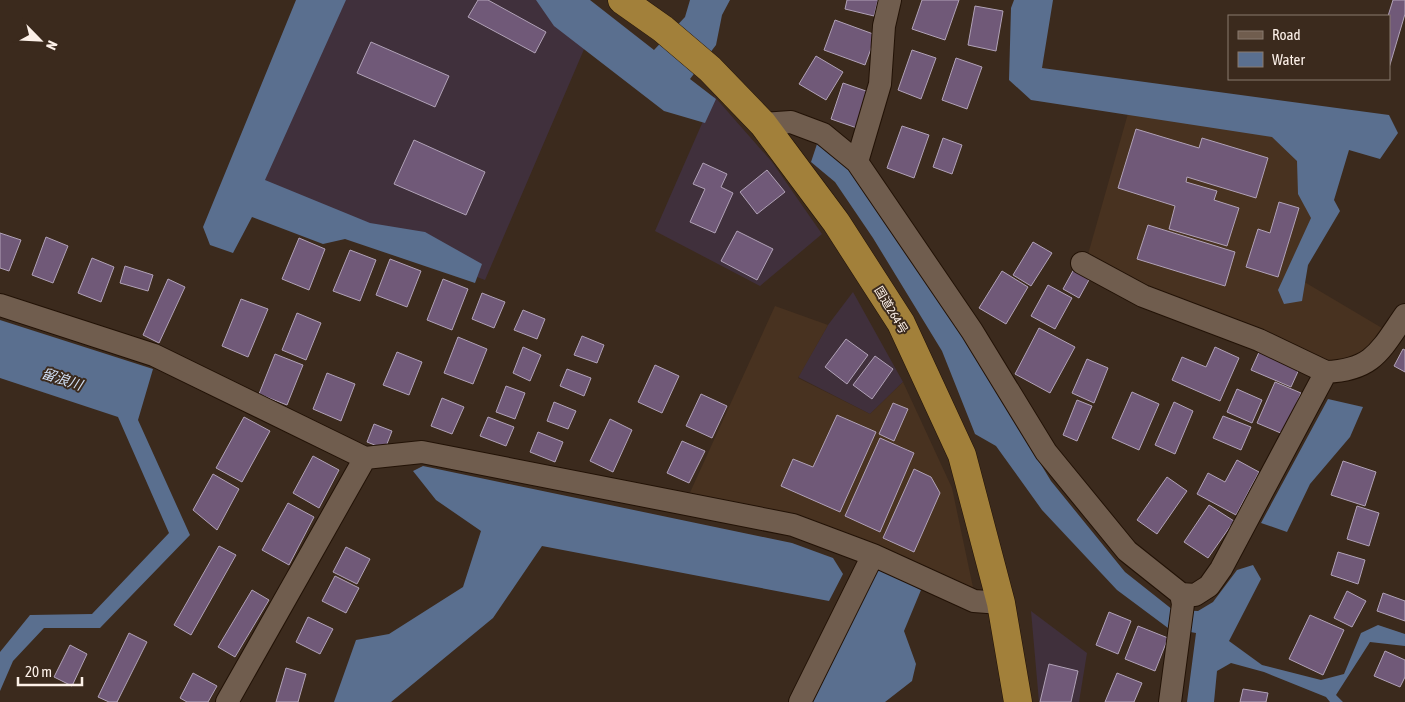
<svg xmlns="http://www.w3.org/2000/svg" width="1405" height="702" viewBox="0 0 1405 702" font-family="'Asap Condensed','Noto Sans JP',sans-serif">
<style>
.commercial{fill:#40303c}
.built{fill:#483220}
.water{fill:#5a6f8f}
.building{fill:#705978;stroke:#b1a2b7}
.lines{fill:none;stroke-linecap:round;stroke-linejoin:round}
.street-casing{stroke:#221206;stroke-width:24}
.highway-casing{stroke:#221206;stroke-width:29}
.street{stroke:#705d4e;stroke-width:22}
.highway{stroke:#a2803a;stroke-width:28}
.labels{text-anchor:middle;stroke-width:4;stroke-linejoin:round;paint-order:stroke}
.street-label{font-size:12px;fill:#fdf1e9;stroke:#3b2a1d}
.water-label{font-size:14px;font-style:italic;fill:#d3e2f8;stroke:#3b2a1d}
</style>
<rect width="100%" height="100%" fill="#3b2a1d"/>
<path class="commercial" d="M330 0H548L594 26 485 280 247 192Z
M714 96 772 162 822 234 760 286 655 231Z
M853 292 903 382 870 414 798 377 828 325Z
M1031 611 1087 653 1079 702H1039Z"/>
<path class="built" d="M1131 103 1289 125 1323 215 1296 277 1387 331 1363 361 1324 367 1136 285 1087 258Z
M775 306 828 325 798 378 870 414 903 382 952 488 978 611 822 540 682 510Z"/>
<path class="water" d="M296 0H346L265 180 370 223 425 232 482 264 475 283 345 239 323 244 252 217 233 253 210 245 203 227Z
M536 0H590L654 50 685 17 690 0H730L722 15 716 45 690 79 716 99 705 123 664 111 554 26Z
M1014 0H1053L1042 68 1389 115 1398 133 1380 159 1349 150 1334 200 1340 211 1308 265 1302 301 1284 304 1278 290 1311 218 1298 194 1297 161 1272 137 1031 100 1009 80 1011 8Z
M817 144 852 172 970 347 1051 481 1125 572 1173 610 1198 611 1213 602 1237 570 1253 565 1261 579 1229 641 1262 665 1321 680 1344 674 1361 633 1378 625 1405 634V646L1370 642 1336 695 1343 702H1330L1326 697 1264 672 1231 663 1217 671 1214 702H1187L1196 633 1168 628 1117 590 1042 510 996 446 975 434 942 351 873 238 835 182 811 162Z
M0 320 153 369 138 420 190 535 100 628H44L13 661 0 691V652L30 615 92 614 169 533 118 417 0 378Z
M1328 399 1363 407 1350 437 1310 484 1287 532 1261 523Z
M423 466 792 543 833 558 843 574 829 601 542 546 493 618 391 702H334L356 640 389 634 463 587 481 531 436 500 413 471Z
M881 569 921 590 904 631 916 664 912 681 885 702H812L871 573Z"/>
<path class="building" d="M478 0H488L546 32 535 53 468 17Z
M847 0H878L874 16 845 9Z
M922 0H959L945 40 912 29Z
M1393 0H1405V14L1389 68 1388 16Z
M975 6 1003 11 996 51 968 45Z
M835 20 876 35 865 65 824 50Z
M371 42 449 76 435 107 357 73Z
M912 50 936 58 921 99 898 90Z
M816 56 843 72 826 100 799 84Z
M956 58 982 67 967 109 942 100Z
M843 83 869 92 857 128 831 119Z
M902 126 929 135 914 178 887 168Z
M1136 129 1199 148 1202 138 1268 158 1256 198 1187 177 1186 182 1217 191 1214 200 1239 208 1227 246 1169 229 1175 206 1118 188Z
M943 138 962 145 952 174 933 167Z
M414 140 485 172 466 215 394 184Z
M703 163 727 174 721 187 733 193 715 233 690 222 705 189 693 184Z
M767 170 785 192 757 214 740 192Z
M1279 202 1299 208 1278 277 1246 267 1258 229 1270 233Z
M1148 225 1235 252 1225 286 1137 259Z
M737 231 773 249 757 280 721 261Z
M0 233 21 240 9 271 0 268Z
M46 237 68 246 53 283 32 275Z
M299 238 325 249 309 290 282 279Z
M1033 242 1052 253 1031 286 1013 275Z
M350 250 376 260 360 301 333 291Z
M92 258 114 267 101 302 78 293Z
M390 259 421 271 407 307 376 295Z
M125 266 153 275 148 291 120 283Z
M1074 269 1090 278 1079 298 1063 289Z
M1002 271 1028 287 1006 324 979 308Z
M168 279 185 287 159 343 143 335Z
M443 279 468 289 452 330 427 320Z
M1048 285 1072 298 1055 329 1031 316Z
M482 293 505 302 494 328 472 319Z
M241 299 268 309 248 357 222 346Z
M523 310 545 319 537 339 514 330Z
M297 313 321 323 306 360 282 350Z
M1039 328 1075 347 1050 393 1015 374Z
M582 336 604 345 597 363 574 355Z
M458 337 487 349 473 384 444 373Z
M846 339 868 355 847 384 825 367Z
M523 347 541 355 530 381 513 373Z
M1215 347 1239 358 1220 401 1172 380 1182 357 1206 367Z
M1403 349 1405 350V372L1394 366Z
M1260 350 1300 367 1291 387 1251 370Z
M397 352 422 362 409 395 383 385Z
M275 354 303 365 287 405 259 394Z
M875 356 893 369 872 399 853 385Z
M1087 359 1108 368 1094 403 1072 393Z
M655 365 679 376 662 413 638 402Z
M567 369 591 378 584 396 560 386Z
M327 373 355 384 341 421 313 409Z
M1275 382 1301 393 1283 434 1257 423Z
M506 386 525 393 515 419 496 412Z
M1237 389 1262 400 1252 423 1227 412Z
M1132 392 1159 404 1139 450 1112 438Z
M701 394 727 406 712 438 686 426Z
M442 398 464 407 452 434 431 426Z
M1077 400 1092 406 1077 441 1063 435Z
M554 402 576 411 568 429 547 421Z
M1174 402 1193 411 1175 454 1155 445Z
M893 403 908 409 894 441 879 434Z
M837 415 876 432 840 512 781 486 793 459 813 467Z
M1223 416 1251 427 1241 450 1213 438Z
M244 417 270 431 242 482 216 468Z
M488 417 514 427 506 446 480 436Z
M610 419 632 430 613 472 590 461Z
M374 424 392 431 385 449 367 442Z
M538 432 563 442 555 462 530 452Z
M880 438 914 453 880 532 845 516Z
M682 441 705 451 689 483 667 473Z
M313 456 339 470 319 508 293 493Z
M1237 460 1259 472 1236 515 1197 494 1208 473 1225 482Z
M1343 461 1376 472 1365 506 1331 495Z
M914 469 931 477 940 493 914 552 883 538Z
M213 474 239 489 217 530 193 510Z
M1167 477 1187 491 1157 534 1137 520Z
M288 503 314 517 289 565 262 550Z
M1209 505 1234 521 1208 558 1184 542Z
M1357 506 1379 513 1369 546 1347 539Z
M219 546 236 555 191 635 174 625Z
M346 547 370 559 357 584 333 572Z
M1338 552 1365 560 1358 584 1331 575Z
M335 576 359 588 346 613 322 601Z
M252 590 269 600 235 657 218 647Z
M1347 591 1366 601 1352 627 1334 618Z
M1383 593 1405 601V621L1377 611Z
M1109 612 1131 621 1118 654 1096 645Z
M1310 615 1344 630 1323 675 1289 659Z
M308 617 333 629 320 654 296 642Z
M1138 626 1168 638 1155 671 1125 659Z
M129 633 147 642 117 702H109L98 697Z
M70 645 87 654 72 686 54 677Z
M1385 651 1405 660V677L1400 687 1374 676Z
M1049 664 1078 671 1071 702H1040Z
M286 668 306 674 298 702H276Z
M193 673 217 686 208 702H187L180 698Z
M1117 673 1142 683 1134 702H1105Z
M1243 689 1268 693 1266 702H1240Z"/>
<g class="lines">
<g class="street-casing">
<path id="street" d="M763 124 791 122 823 134 857 162 972 331 1046 452 1127 551 1181 594 1195 595 1209 586 1221 569 1326 372C1373 370 1380 351 1405 315
M857 162 880 84 884 26 890 0
M1082 263 1143 296 1259 340 1326 372
M0 305 154 355 365 458 422 452 793 525 873 555 974 601 1001 603
M227 702 365 458
M800 702 873 555
M1170 702 1183 604 1181 594"/>
</g>
<g class="highway-casing">
<path id="highway" d="M622 0 663 29 710 69 763 124 836 222 901 323 962 455 1001 603 1018 702"/>
</g>
<use href="#street" class="street"/>
<use href="#highway" class="highway"/>
</g>
<g class="labels">
<g class="street-label">
<text transform="translate(891 310) rotate(59)" y="4">国道264号</text>
</g>
<g class="water-label">
<text transform="translate(62 379) rotate(18)" y="5">留浪川</text>
</g>
</g>
<rect x="1228" y="15" width="162" height="65" fill="#3b2a1d" stroke="#897a6f"/>
<rect x="1238" y="31" width="25" height="8" fill="#705d4e" stroke="#897a6f"/>
<text x="1272" y="40" font-size="15" fill="#fdf1e9">Road</text>
<rect x="1238" y="52" width="25" height="15" fill="#5a6f8f" stroke="#897a6f"/>
<text x="1272" y="65" font-size="15" fill="#fdf1e9">Water</text>
<g transform="translate(40 40) rotate(114)" stroke="#3b2a1d" stroke-width="4" paint-order="stroke">
<path d="M0-4L9 19L0 12L-9 19Z" fill="#fdf1e9"/>
<text y="-8" font-size="14" font-weight="bold" text-anchor="middle" fill="#fdf1e9">N</text>
</g>
<path d="M18 677v8h64v-8" fill="none" stroke="#fdf1e9" stroke-width="2.5"/>
<text x="25" y="677" font-size="15" fill="#fdf1e9" stroke="#3b2a1d" stroke-width="4" paint-order="stroke">20 m</text>
</svg>
